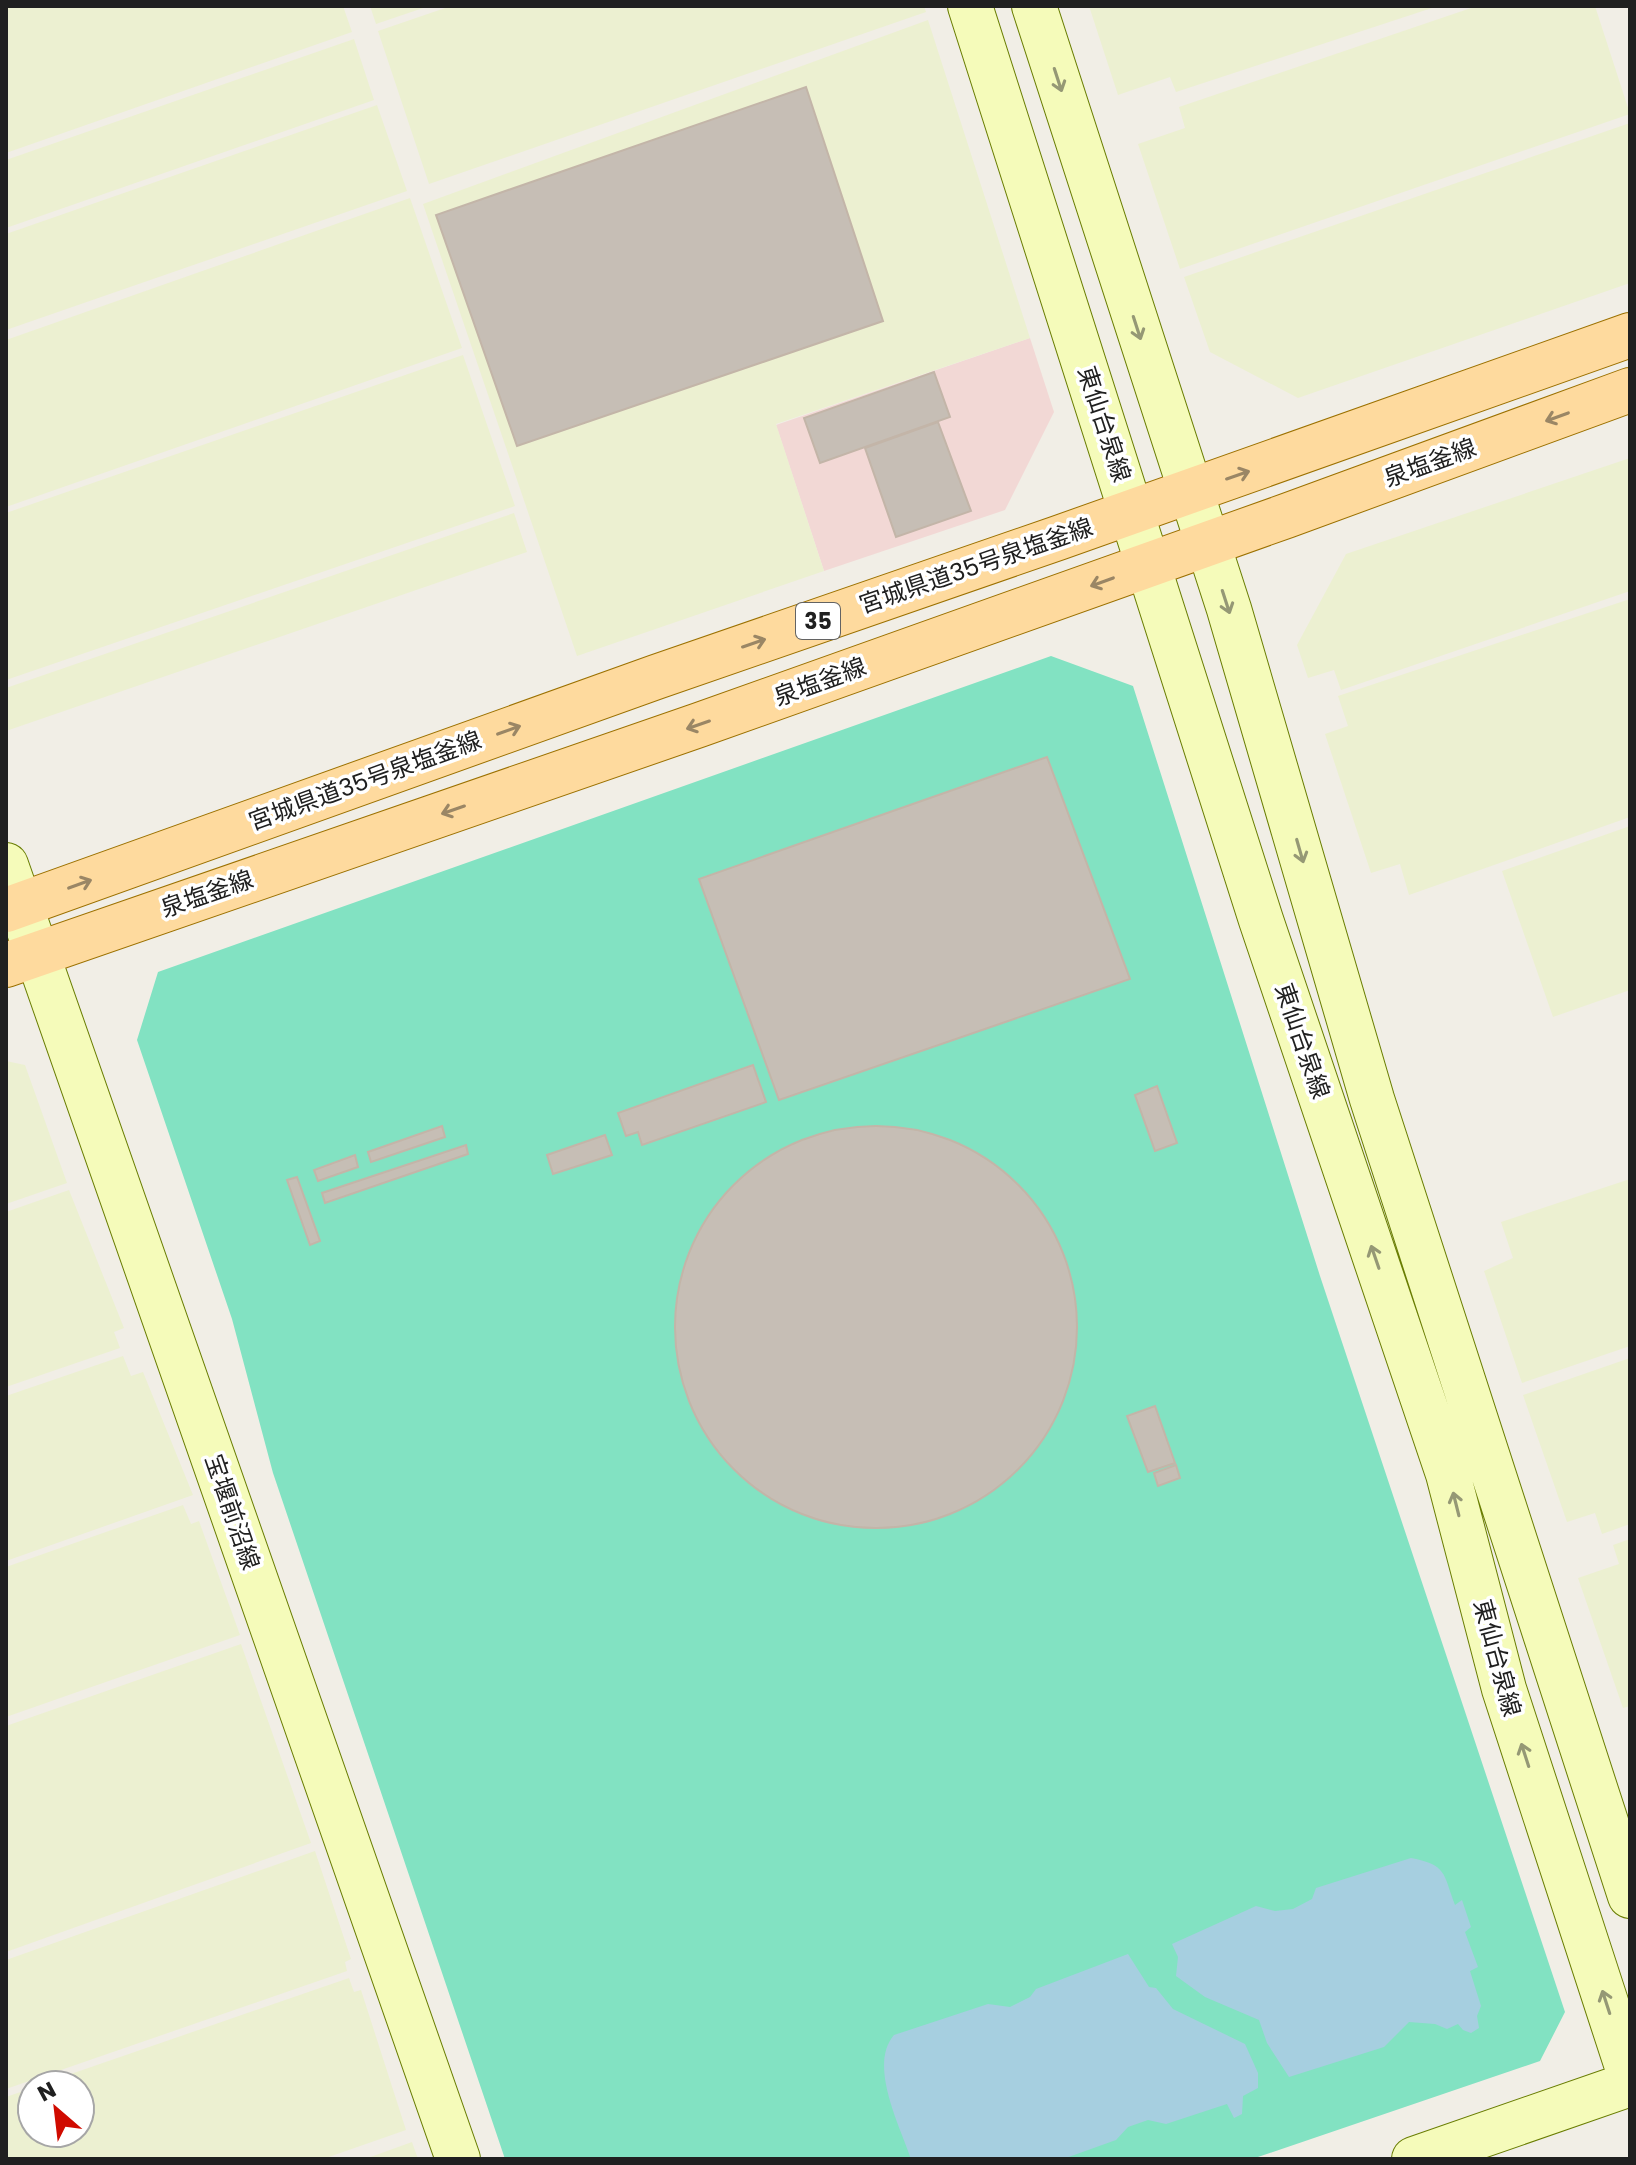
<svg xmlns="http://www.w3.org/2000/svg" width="1636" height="2165" viewBox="0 0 1636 2165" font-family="Poppins,'Noto Sans JP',sans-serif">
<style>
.commercial{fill:#f2d8d5}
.farmland{fill:#ecf0d1}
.pitch{fill:#82e2c2}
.water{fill:#a6cfe0}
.building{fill:#c6beb5;stroke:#c3b5a8;stroke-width:2}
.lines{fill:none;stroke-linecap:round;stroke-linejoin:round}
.secondary-casing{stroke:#697d02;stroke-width:46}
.primary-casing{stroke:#9c7100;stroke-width:46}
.secondary{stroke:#f5fbba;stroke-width:44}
.primary{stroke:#feda9e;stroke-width:44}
.oneway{stroke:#959875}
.oneway2{stroke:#9a8665}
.labels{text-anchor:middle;stroke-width:7;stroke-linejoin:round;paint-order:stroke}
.shield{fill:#fff;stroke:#636363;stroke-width:2}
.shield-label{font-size:22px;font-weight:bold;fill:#202020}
.street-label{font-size:24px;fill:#202020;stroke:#fff}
</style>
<rect width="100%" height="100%" fill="#f1eee6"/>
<path class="commercial" d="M1030 338 1054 412 1005 510 824 571 776 425Z"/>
<path class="farmland" d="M6 6H343L352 32 6 153Z
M370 6H429L376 24Z
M451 6H924L926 12 429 184 378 31Z
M1089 6H1438L1176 92 1170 77 1118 95Z
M1477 6H1595L1630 114 1180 269 1138 144 1185 128 1179 107Z
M928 20 1030 338 776 424 824 571 577 656 423 204Z
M354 39 374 100 6 228V160Z
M377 105 407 191 6 330V234Z
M1630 123V283L1298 398 1210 352 1184 277Z
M410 198 462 348 6 507V340Z
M463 355 515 506 6 680V513Z
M1630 458V591L1341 690 1334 670 1308 678 1297 645 1346 554Z
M514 513 527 552 6 731V688Z
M1630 599V817L1409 895 1400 864 1371 873 1325 734 1348 726 1338 696Z
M1630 826V990L1553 1017 1502 871Z
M6 1061 25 1065 67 1183 6 1204Z
M1630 1179V1346L1522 1383 1484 1271 1513 1258 1501 1222Z
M69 1190 124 1328 114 1332 120 1348 6 1387V1212Z
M123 1356 131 1376 143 1372 193 1495 6 1561V1396Z
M1630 1358V1524L1602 1534 1595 1513 1567 1522 1523 1395Z
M183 1505 191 1524 199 1521 240 1635 6 1717V1567Z
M1630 1539V1706L1623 1708 1578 1578 1619 1564 1613 1545Z
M241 1644 311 1843 6 1952V1726Z
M315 1851 351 1959 345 1962 347 1971 6 2089V1960Z
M349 1978 354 1992 361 1990 406 2130 323 2159H6V2097L32 2088V2133H80V2085H39Z
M412 2142 418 2159H365Z"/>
<path class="pitch" d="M1051 656 1133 686 1320 1276 1565 2012 1540 2061 1252 2159H505L273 1473 232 1319 137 1040 158 972Z"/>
<path class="water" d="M1411 1858C1447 1865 1443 1873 1455 1905L1462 1900 1471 1927 1465 1932 1478 1967 1470 1971 1481 2006 1477 2016 1479 2028 1471 2033 1463 2030 1458 2024 1447 2029 1435 2024 1409 2022 1384 2047 1289 2077 1267 2043 1259 2020 1205 1997 1176 1976 1178 1957 1172 1944 1256 1906 1275 1911 1293 1909 1312 1899 1316 1888Z
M1128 1954 1149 1987 1156 1988 1173 2009 1245 2044 1258 2073V2088L1243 2096 1242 2114 1234 2118 1227 2104 1166 2124 1148 2120 1128 2127 1116 2140 1063 2159H911C900 2126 868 2065 894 2035L988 2004 1010 2007 1030 1997 1036 1989Z"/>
<path class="building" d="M806 87 883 321 517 446 436 215Z
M934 372 950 417 820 463 804 418Z
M938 422 971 511 896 537 865 448Z
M1047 757 1130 979 779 1100 699 879Z
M753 1065 766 1102 642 1145 638 1132 626 1136 618 1113Z
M1157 1086 1177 1143 1155 1151 1135 1095Z
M675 1327a201 201 0 1 1 402 0a201 201 0 1 1-402 0Z
M442 1126 445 1137 371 1162 368 1152Z
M605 1135 612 1155 553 1174 547 1155Z
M466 1145 468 1154 325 1203 322 1193Z
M355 1155 358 1167 318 1181 314 1170Z
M297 1177 320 1241 310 1245 287 1180Z
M1155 1406 1175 1463 1148 1472 1127 1416Z
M1176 1465 1180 1478 1158 1486 1154 1473Z"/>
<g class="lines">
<g class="secondary-casing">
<path id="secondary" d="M970 6 1261 920 1448 1474 1504 1689 1630 2076
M1034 6 1229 609 1372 1099 1630 1896
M6 865 458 2159
M1414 2159 1630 2084"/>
</g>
<g class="primary-casing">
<path id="primary" d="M6 910 656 677 1058 538 1630 335
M6 965 699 725 1286 516 1630 390"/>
</g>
<use href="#secondary" class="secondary"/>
<use href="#primary" class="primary"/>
</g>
<defs><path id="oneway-shaft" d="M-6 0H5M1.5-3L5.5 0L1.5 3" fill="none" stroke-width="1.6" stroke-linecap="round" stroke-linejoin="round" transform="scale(2)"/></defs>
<g class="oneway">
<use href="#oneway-shaft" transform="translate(1058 80) rotate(72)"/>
<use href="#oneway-shaft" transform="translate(1137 328) rotate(72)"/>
<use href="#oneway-shaft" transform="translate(1226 602) rotate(72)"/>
<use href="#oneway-shaft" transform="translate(1300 851) rotate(74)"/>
<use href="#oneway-shaft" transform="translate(1375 1257) rotate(-109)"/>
<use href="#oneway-shaft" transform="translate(1456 1504) rotate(-104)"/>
<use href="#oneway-shaft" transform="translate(1525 1755) rotate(-108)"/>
<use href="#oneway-shaft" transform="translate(1606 2002) rotate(-108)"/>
</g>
<g class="oneway2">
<use href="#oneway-shaft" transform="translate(1557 417) rotate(160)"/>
<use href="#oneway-shaft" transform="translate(1238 475) rotate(-19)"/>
<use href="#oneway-shaft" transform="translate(1102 582) rotate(160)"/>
<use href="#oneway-shaft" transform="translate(754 643) rotate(-19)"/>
<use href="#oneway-shaft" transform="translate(698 725) rotate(161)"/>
<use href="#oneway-shaft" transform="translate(509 730) rotate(-20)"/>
<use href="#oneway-shaft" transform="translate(453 810) rotate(161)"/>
<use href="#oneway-shaft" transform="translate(80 884) rotate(-20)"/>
</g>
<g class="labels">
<rect class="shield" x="796" y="603" width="44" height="36" rx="6"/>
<g class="shield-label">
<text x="818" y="629">35</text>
</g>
<g class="street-label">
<text transform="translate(1104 424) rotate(72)" y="8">東仙台泉線</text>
<text transform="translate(1430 463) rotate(-20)" y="8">泉塩釜線</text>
<text transform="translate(976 566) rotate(-19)" y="8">宮城県道35号泉塩釜線</text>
<text transform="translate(820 682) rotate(-20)" y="8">泉塩釜線</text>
<text transform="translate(365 781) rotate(-20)" y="8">宮城県道35号泉塩釜線</text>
<text transform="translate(207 894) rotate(-19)" y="8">泉塩釜線</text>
<text transform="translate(1302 1041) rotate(71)" y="8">東仙台泉線</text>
<text transform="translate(232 1512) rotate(71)" y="8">宝堰前沼線</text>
<text transform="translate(1497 1658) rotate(75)" y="8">東仙台泉線</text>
</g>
</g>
<rect width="1636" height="2165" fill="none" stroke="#202020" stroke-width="16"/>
<g transform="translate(56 2109) rotate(332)"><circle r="38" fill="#ffffff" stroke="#a6a6a6" stroke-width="2"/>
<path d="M0-6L14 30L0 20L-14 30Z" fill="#d00b00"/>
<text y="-12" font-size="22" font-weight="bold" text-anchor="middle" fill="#202020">N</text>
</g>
</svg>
